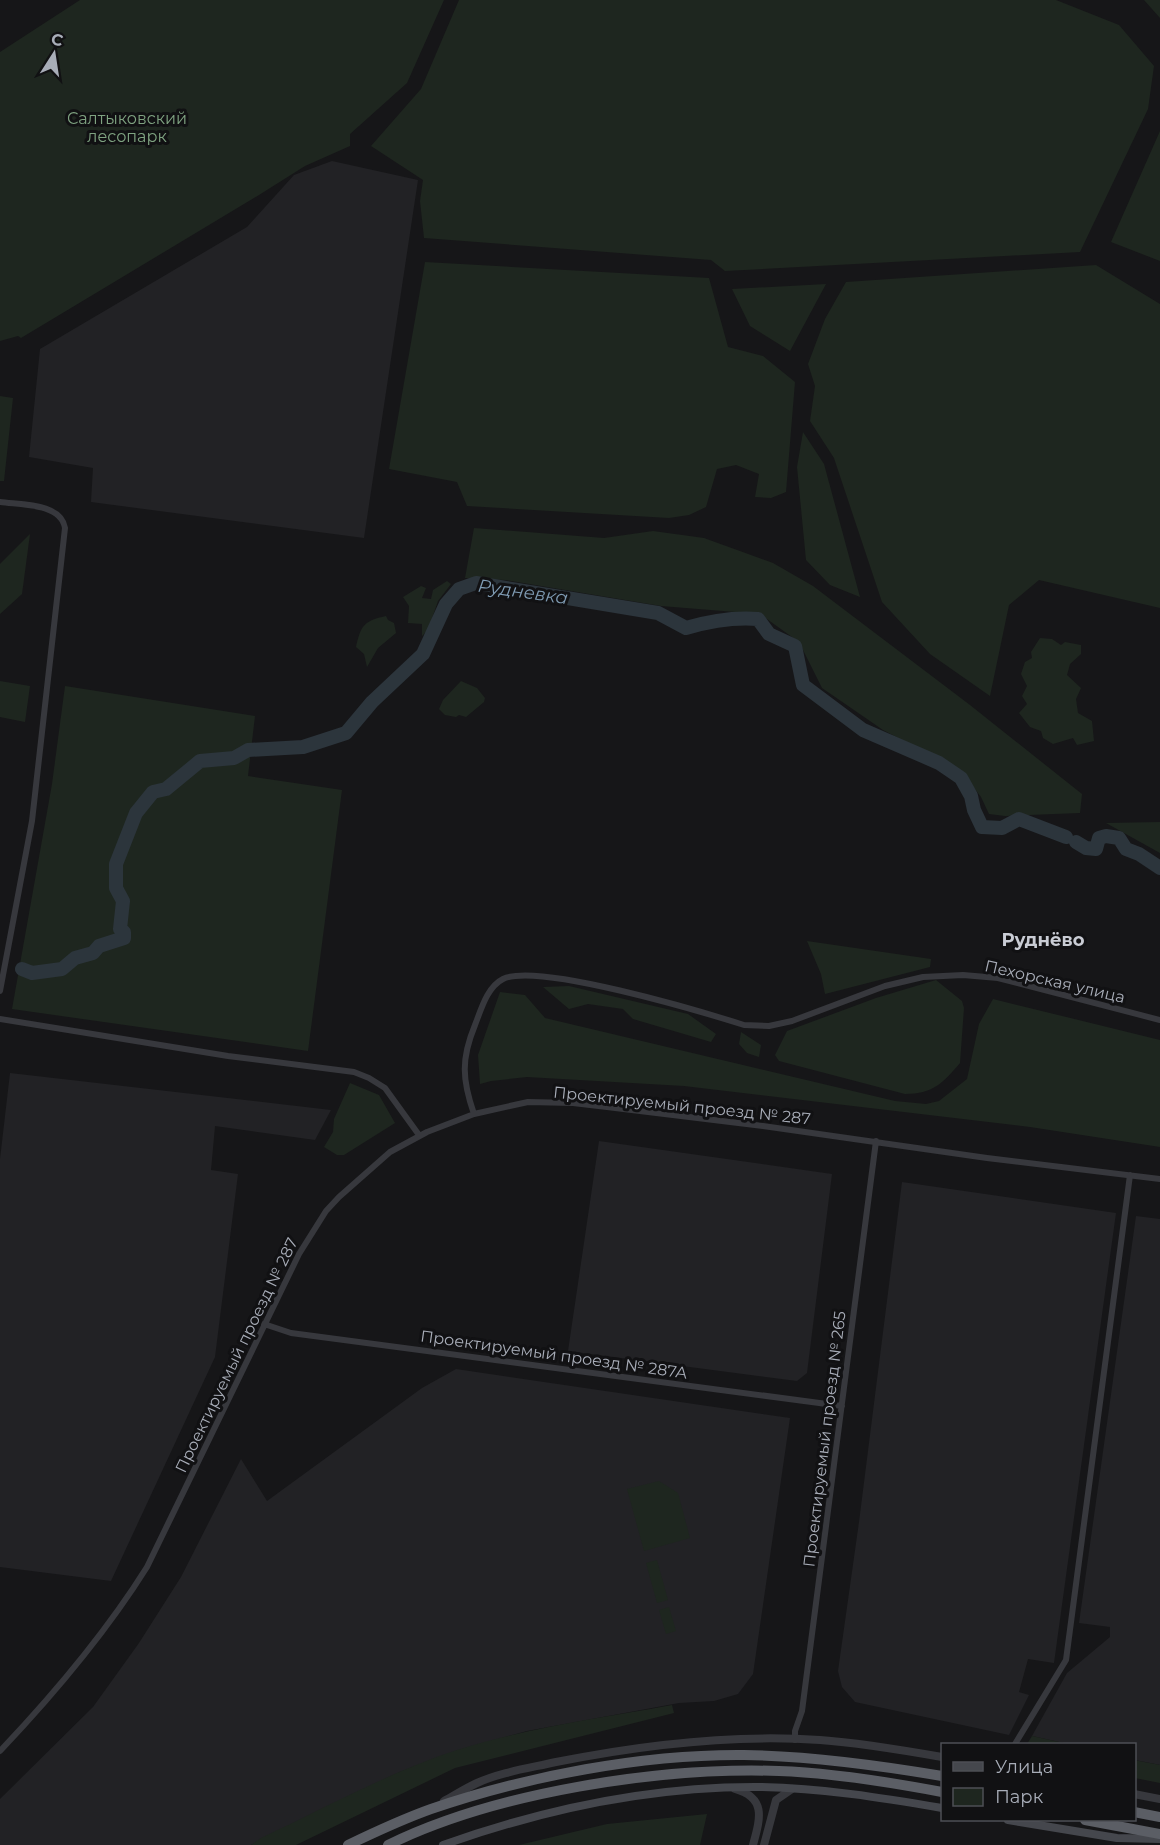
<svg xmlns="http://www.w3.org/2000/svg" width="1160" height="1845" viewBox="0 0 1160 1845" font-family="Montserrat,sans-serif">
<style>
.built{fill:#222225}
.green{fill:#1e261f}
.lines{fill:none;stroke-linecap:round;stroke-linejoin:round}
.river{stroke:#2c353c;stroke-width:14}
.minor{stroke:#37383d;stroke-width:6}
.tertiary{stroke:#37383d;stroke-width:8}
.secondary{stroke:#45474d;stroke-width:8}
.trunk{stroke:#5b5e65;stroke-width:10}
.labels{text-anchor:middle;stroke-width:6;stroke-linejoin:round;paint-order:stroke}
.park-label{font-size:16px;fill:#7fa381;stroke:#111113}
.street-label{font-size:16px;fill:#a8adb8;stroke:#111113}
.water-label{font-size:18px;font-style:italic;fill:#7f9bb3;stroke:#111113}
.neighbourhood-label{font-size:18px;font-weight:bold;fill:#c9ccd4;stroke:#111113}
</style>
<rect width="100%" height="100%" fill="#161618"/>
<path class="built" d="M332 161 418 180 364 538 91 502 93 468 29 457 40 349 247 227 294 175Z
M10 1073 331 1110 315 1140 215 1126 211 1170 238 1174 215 1357 111 1581 0 1567V1159Z
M599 1141 832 1174 807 1373 797 1381 568 1351Z
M902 1182 1116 1213 1054 1663 1028 1659 1019 1692 1029 1695 1009 1735 855 1702 842 1687 838 1671 859 1522Z
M1136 1216 1160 1219V1765L1135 1760 1134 1744H1068L1032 1736 1067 1673 1110 1637V1627L1079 1623Z
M456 1369 790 1418 753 1674 738 1694 714 1701 679 1703 527 1731 456 1751 400 1772 251 1845H0V1799L93 1707 139 1643 181 1577 241 1459 267 1501 422 1388Z"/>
<path class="green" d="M80 0H444L407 83 350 134V146L305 166 259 195 21 338 18 336 0 341V52Z
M459 0H1056L1119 25 1154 66 1148 109 1080 252 725 271 711 260 424 238 420 201 423 180 371 146 421 89Z
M1144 0H1160V18Z
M1160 131V261L1111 242Z
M425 262 709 278 728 347 763 356 795 382 786 492 771 498 755 497 759 474 736 465 717 469 706 507 689 515 669 518 467 506 457 482 389 469Z
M1096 265 1160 304V608L1039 580 1009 605 990 696 930 654 882 602 834 458 810 421 815 386 808 364 825 319 846 282Z
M826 284 790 351 750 326 732 289Z
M0 396 13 398 4 481H0Z
M803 432 824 464 860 597 830 585 806 560 797 467Z
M474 528 604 538 653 531 704 538 773 563 813 586 970 705 1082 794 1080 813 1005 816 989 814 981 797 961 771 883 730 822 688 799 642 760 614 661 606 505 580 465 578Z
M30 534 22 594 0 614V564Z
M447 581 451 584 438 601 428 630 422 636V624L408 623 409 606 403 597 421 586 426 588 422 598 431 599 433 590Z
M386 616 388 620 394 623 396 633 378 648 367 667 364 654 356 647C361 625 364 621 386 616Z
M1040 638 1052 639 1061 645 1065 642 1081 645V654L1070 664 1067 675 1081 688 1076 699 1078 713 1092 721 1094 741 1077 745 1073 738 1053 744 1043 738 1041 731 1030 727 1019 713 1027 704 1022 696 1027 686 1021 674 1025 662 1032 658 1031 652Z
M0 681 30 686 25 722 0 717Z
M461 681 477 688 485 698 484 702 466 717 459 715 456 717 445 715 439 709 443 700Z
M65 686 255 716 248 776 342 790 308 1051 12 1009 52 784Z
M1160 822V853L1106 823Z
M807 941 931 959 930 967 825 994 821 974Z
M936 980 962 1001 964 1008 960 1063C943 1083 933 1094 905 1094L779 1061 775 1055 787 1031 876 998Z
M569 986 688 1014 716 1034 711 1042 633 1019 623 1009 588 1004 569 1009 543 987Z
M500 992 525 995 545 1018 895 1101 926 1104 939 1101 967 1079 979 1024 993 999 1160 1040V1147L1030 1127 684 1086 527 1077 491 1081 480 1084 478 1055Z
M741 1032 761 1045 759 1057 747 1053 739 1044Z
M350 1083 379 1095 395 1123 344 1155H337L324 1147 333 1132 334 1119Z
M659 1481 678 1493 690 1538 644 1551 627 1489Z
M657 1560 668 1600 657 1603 646 1563Z
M669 1607 676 1631 666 1634 659 1610Z
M672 1705 674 1713 455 1768 296 1845H251L261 1838C325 1808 389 1772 457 1750 527 1728 600 1718 672 1705Z
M1032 1736 1068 1744H1027Z
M1134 1760 1160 1765V1783L1135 1778Z
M707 1814 700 1845H519L607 1824Z"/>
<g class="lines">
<path class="river" d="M1076 842 1086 848 1096 849 1099 838 1106 836 1119 838 1126 849 1139 854 1160 868
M22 969 32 973 62 969 75 958 93 953 99 946 124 938V932L120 929 123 901 116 888V864L136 813 153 792 166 789 200 761 234 758 248 750 303 747 346 733 372 702 423 654 446 604 459 589 476 583 658 613 686 628C710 621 733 617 758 619L769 634 795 646 803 685 863 730 939 763 961 778 971 796 974 810 982 827 1002 828 1019 819 1066 837"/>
<path class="minor" d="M0 502C21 505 61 503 65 528L32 821 0 991
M0 1019 228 1056 354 1072 369 1078 385 1088 419 1135
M474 1114C462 1079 461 1059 475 1025 481 1010 487 987 503 979 537 962 703 1012 744 1025L769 1026 792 1021 885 986 923 977 963 975 998 978 1160 1020
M264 1324 291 1333 842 1406
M795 1740V1731L802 1711 876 1141
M1015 1744 1066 1660 1130 1175
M0 1751C55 1693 105 1634 147 1567L299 1254 326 1211 339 1197 390 1152 427 1132 474 1114 528 1102 573 1103 607 1107 763 1126 987 1158 1160 1179"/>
<path class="tertiary" d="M735 1789C767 1798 760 1819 753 1845
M1134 1794 1160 1799
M444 1801C455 1795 466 1788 477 1783 501 1772 530 1768 556 1762 641 1745 733 1734 820 1740 861 1743 902 1750 942 1757
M764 1845 776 1800 792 1789"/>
<path class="secondary" d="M1008 1820 1117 1838 1160 1839
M443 1845C544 1809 653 1786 761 1787 822 1788 883 1798 942 1808"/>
<path class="trunk" d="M1134 1812 1160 1817
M1085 1820 1160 1834
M348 1845C375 1832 403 1819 431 1809 527 1776 643 1754 744 1755 810 1756 877 1765 942 1776
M388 1845C496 1792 659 1767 779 1771 834 1773 889 1782 942 1792"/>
</g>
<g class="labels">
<g class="park-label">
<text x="127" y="124">Салтыковский<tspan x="127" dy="18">лесопарк</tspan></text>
</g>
<g class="street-label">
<text transform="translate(1055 981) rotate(13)" y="6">Пехорская улица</text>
<text transform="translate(682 1105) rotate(6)" y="6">Проектируемый проезд № 287</text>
<text transform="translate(554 1354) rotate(8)" y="6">Проектируемый проезд № 287А</text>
<text transform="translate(236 1355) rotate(-64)" y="6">Проектируемый проезд № 287</text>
<text transform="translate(824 1439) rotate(-83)" y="6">Проектируемый проезд № 265</text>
</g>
<g class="water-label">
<text transform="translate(523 592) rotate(8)" y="6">Рудневка</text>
</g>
<g class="neighbourhood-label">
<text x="1043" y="946">Руднёво</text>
</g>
</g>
<rect x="941" y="1743" width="195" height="78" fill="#111113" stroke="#4d4f55" stroke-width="1.5"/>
<rect x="953" y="1762" width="30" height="9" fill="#45474d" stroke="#4d4f55" stroke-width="1.5"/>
<text x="995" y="1773" font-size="18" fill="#a8adb8">Улица</text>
<rect x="953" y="1788" width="30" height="18" fill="#1e261f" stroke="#4d4f55" stroke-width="1.5"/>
<text x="995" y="1803" font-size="18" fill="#a8adb8">Парк</text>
<g transform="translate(54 54) rotate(12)" stroke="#111113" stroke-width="4.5" paint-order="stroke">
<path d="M0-4.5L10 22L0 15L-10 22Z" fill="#a8adb8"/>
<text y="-9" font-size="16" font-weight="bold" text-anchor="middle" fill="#a8adb8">С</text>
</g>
</svg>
